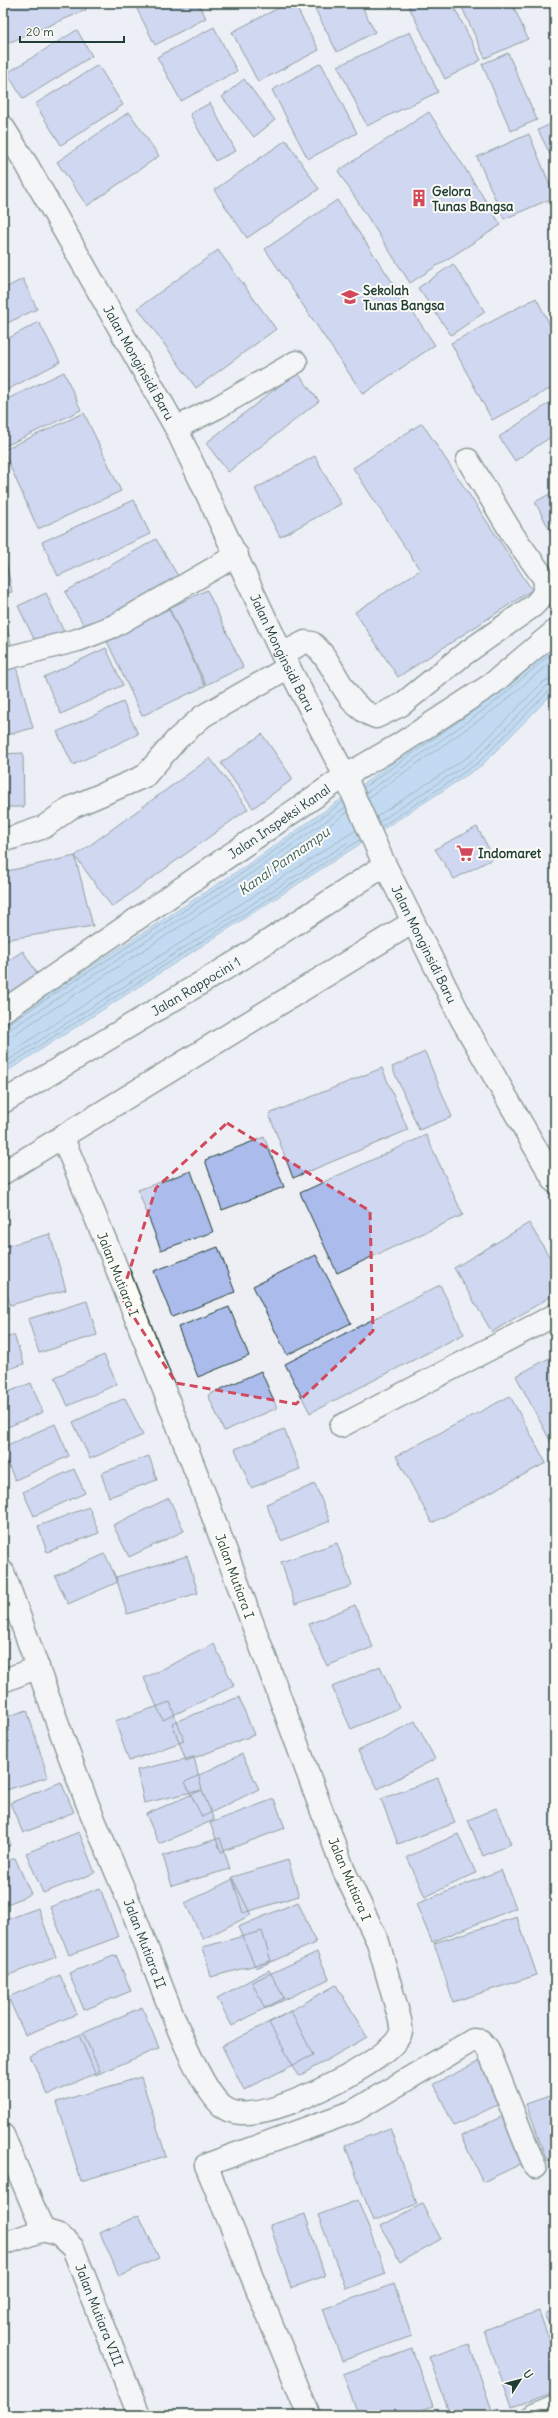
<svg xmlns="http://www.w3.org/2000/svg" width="558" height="2418" viewBox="0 0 558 2418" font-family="Delius,sans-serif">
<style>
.water{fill:#90c4ed;stroke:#638ea3}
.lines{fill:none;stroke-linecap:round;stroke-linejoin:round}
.shore{stroke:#4c737e;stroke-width:1}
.building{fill:#abbbeb;stroke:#1f3d34}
.street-casing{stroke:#1f3d34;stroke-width:25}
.path{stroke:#1f3d34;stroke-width:2.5;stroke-dasharray:4 3;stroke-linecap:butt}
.street{stroke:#fdfcf7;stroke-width:22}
.marked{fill:none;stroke:#d1495b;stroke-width:3;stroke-dasharray:8 5;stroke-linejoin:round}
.labels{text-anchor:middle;stroke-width:4;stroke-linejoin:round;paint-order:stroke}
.poi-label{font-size:13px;font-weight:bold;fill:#1f3d34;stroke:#fdfcf7;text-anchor:start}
.street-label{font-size:13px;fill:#1f3d34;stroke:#fdfcf7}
.water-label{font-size:14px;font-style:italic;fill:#3b5f62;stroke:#fdfcf7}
</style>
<rect width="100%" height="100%" fill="#edeff5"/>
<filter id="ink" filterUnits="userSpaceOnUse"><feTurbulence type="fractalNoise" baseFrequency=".025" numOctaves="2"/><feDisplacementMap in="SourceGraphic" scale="8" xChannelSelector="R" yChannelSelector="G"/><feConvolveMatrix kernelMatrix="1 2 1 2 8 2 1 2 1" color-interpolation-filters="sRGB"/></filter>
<g filter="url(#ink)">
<path class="water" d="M555 638V691L481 766 3 1074V1024L247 865 490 695Z"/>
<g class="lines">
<path class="shore" d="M363 788 479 707
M366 793 495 702 555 650
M368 798 499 706 555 658
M376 817 471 755 543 682 555 677
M379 822 475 759 547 686 555 684
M381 827 478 763 550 690 555 689
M3 1027 250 868 343 802
M3 1032 9 1030 253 872 346 807
M3 1038 13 1035 256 877 348 812
M3 1057 356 830
M3 1064 358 836
M3 1069 360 840"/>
</g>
<path class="building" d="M3 3H83L86 10 3 45Z
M134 3H198L206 18 155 45Z
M288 3H294L319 50 258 82 232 32Z
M312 3H360L375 32 337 52Z
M407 3H452L481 60 445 79Z
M460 3H512L528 39 485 58Z
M214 27 237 71 181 101 157 57Z
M77 30 92 56 23 99 7 73Z
M410 32 438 92 367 126 338 66Z
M508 53 537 120 511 131 482 64Z
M321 63 357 133 308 159 272 90Z
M98 65 123 105 61 145 35 104Z
M244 79 275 120 254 137 222 97Z
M210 103 236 151 215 161 190 114Z
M129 112 159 156 87 206 57 162Z
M429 112 501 225 410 283 338 171Z
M555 122V164L538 130Z
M529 134 555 197 504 219 477 157Z
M286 140 319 189 247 238 214 190Z
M337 200 435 345 363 394 265 249Z
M218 250 276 329 196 388 138 308Z
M453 264 485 312 451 335 418 288Z
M23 279 37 309 3 325V289Z
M536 298 555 334V386L492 420 451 343Z
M39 322 60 362 3 392V341Z
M64 372 81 410 3 447V401Z
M297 372 319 401 228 472 206 443Z
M555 399V434L515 461 499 437Z
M84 413 121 491 38 529 3 450Z
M422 423 532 590 398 677 355 612 420 570 353 468Z
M555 449V463L549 452Z
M315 456 341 504 280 537 255 489Z
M555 491V540L535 502Z
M134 500 150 534 58 576 42 542Z
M156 539 178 576 86 629 65 592Z
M3 546 12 592 3 594Z
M207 590 243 667 206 685 169 608Z
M46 593 64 632 37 645 18 606Z
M169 609 205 686 142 716 106 639Z
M3 611 12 648 3 650Z
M106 648 123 685 61 714 44 677Z
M15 663 33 728 3 736V666Z
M123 702 138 734 73 765 57 732Z
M262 734 293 779 253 808 221 763Z
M23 753 24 807H3V754Z
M210 758 248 809 112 907 75 856Z
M477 827 494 858 454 879 435 849Z
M75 856 93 926 3 940V872Z
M23 951 38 975 3 997V964Z
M425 1052 452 1117 419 1130 392 1067Z
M382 1068 408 1130 293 1178 269 1114Z
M426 1135 463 1215 337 1273 300 1193Z
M264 1137 284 1187 222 1210 205 1160Z
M191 1171 213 1232 161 1250 138 1190Z
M529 1223 555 1266V1294L492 1332 454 1268Z
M50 1234 66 1290 10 1305 3 1280V1247Z
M218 1247 235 1292 172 1317 154 1271Z
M316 1255 351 1323 287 1355 253 1286Z
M440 1285 464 1334 310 1413 285 1364Z
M87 1301 97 1335 39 1353 28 1319Z
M229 1307 249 1356 198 1377 178 1327Z
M14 1335 24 1364 3 1371V1339Z
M104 1355 117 1384 68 1406 55 1377Z
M555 1355V1450L516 1376Z
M261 1371 277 1408 224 1431 208 1395Z
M31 1383 43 1412 3 1429V1394Z
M510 1396 546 1463 432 1523 396 1456Z
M125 1398 143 1435 90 1459 73 1422Z
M55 1424 69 1456 15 1480 3 1453V1447Z
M284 1429 300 1469 251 1488 235 1449Z
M149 1456 157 1480 109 1497 101 1473Z
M74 1469 85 1493 34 1516 23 1492Z
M315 1484 330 1521 281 1541 266 1504Z
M555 1496V1515L548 1499Z
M169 1498 184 1531 129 1557 113 1525Z
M89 1507 99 1533 47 1552 38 1526Z
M337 1543 352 1586 295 1604 281 1562Z
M105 1554 118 1582 68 1604 55 1576Z
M187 1556 198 1593 127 1614 116 1577Z
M355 1605 373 1647 327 1666 309 1624Z
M214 1644 234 1686 163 1720 144 1678Z
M380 1666 399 1708 351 1729 332 1687Z
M239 1697 254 1735 186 1761 172 1723Z
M170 1702 184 1741 129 1761 115 1721Z
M27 1710 48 1777 3 1791V1718Z
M415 1721 435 1759 378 1789 358 1751Z
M242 1754 259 1789 202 1817 185 1782Z
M194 1757 202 1790 144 1803 137 1770Z
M438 1778 455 1823 398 1844 381 1799Z
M61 1782 74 1812 23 1833 10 1803Z
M202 1790 214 1820 159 1844 146 1814Z
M274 1799 285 1828 221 1852 210 1823Z
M496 1808 511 1844 483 1856 468 1820Z
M3 1825 11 1845 3 1848Z
M79 1832 95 1873 43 1893 26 1853Z
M458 1834 476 1873 425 1897 407 1857Z
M220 1838 230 1869 172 1886 163 1856Z
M15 1858 31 1894 3 1906V1863Z
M288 1860 299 1896 243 1913 232 1877Z
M501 1870 516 1908 432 1942 416 1904Z
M233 1879 251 1915 203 1939 185 1903Z
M100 1888 118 1937 69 1955 50 1907Z
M298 1902 316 1943 256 1968 238 1927Z
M38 1908 56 1957 9 1975 3 1958V1921Z
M517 1917 537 1975 453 2002 434 1943Z
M262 1931 271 1961 211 1977 203 1947Z
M317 1952 329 1979 265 2009 252 1982Z
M116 1955 131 1991 84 2010 69 1973Z
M269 1970 284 1998 232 2026 217 1998Z
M60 1975 77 2014 25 2035 8 1997Z
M336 1985 367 2037 299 2076 269 2023Z
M142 2007 159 2048 96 2075 79 2035Z
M291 2011 313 2055 244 2090 222 2046Z
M83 2033 100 2071 48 2095 30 2056Z
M480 2061 501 2103 454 2126 434 2084Z
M141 2077 166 2156 81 2181 57 2102Z
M555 2094V2158L547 2161 526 2104Z
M505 2115 527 2161 483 2182 461 2136Z
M390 2128 417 2204 373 2221 345 2145Z
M358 2200 386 2274 346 2289 318 2215Z
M422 2204 441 2239 400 2262 381 2226Z
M305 2214 325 2276 291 2288 270 2225Z
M139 2215 159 2258 119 2276 100 2233Z
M394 2284 412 2336 342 2361 323 2309Z
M555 2309V2335L545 2314Z
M539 2311 555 2357V2392L512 2407 484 2330Z
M469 2344 493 2413 450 2415 429 2357Z
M412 2349 433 2406 408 2415H358L343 2374Z"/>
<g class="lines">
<g class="street-casing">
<g id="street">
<path id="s1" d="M3 127 27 165 176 428 282 654 345 776 381 857 461 1018 555 1182"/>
<path d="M176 428 218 407 296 362"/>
<path d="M282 654 305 642 312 643C337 663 342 706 376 717L401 705 463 655 533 606C542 598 547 590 544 578L513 535 468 460"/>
<path d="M3 659 78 640 114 626 237 555"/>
<path d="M3 840 15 837 44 827 70 808 145 776 177 739 203 716 289 667"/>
<path id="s2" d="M3 1011 345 776 400 744 492 684 555 631"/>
<path id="s3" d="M3 1102 241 959 385 865"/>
<path d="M3 1173 413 922"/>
<path d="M341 1426 555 1315"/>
<path id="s4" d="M3 1572C32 1649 58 1728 88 1805 105 1847 124 1888 140 1930 155 1967 196 2091 226 2109 253 2125 321 2090 346 2077 360 2069 397 2048 401 2032 402 2028 400 2023 400 2020L378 1942 344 1871 208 1503 113 1259 62 1136"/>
<path d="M3 1681 38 1667"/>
<path d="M3 2135 43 2230"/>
<path id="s5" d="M43 2230 59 2235 73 2248 139 2415"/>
<path d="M3 2244 43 2230"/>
<path d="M309 2415 206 2165 354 2111 473 2040 481 2041 488 2049 535 2167"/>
<path d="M533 2415 555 2406"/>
</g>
</g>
<path class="path" d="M547 3 555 16"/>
<use href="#street" class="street"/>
</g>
</g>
<path d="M0 0H558V2418H0ZM227 1123 370 1211 373 1331 296 1404 176 1383 121 1297 156 1188Z" fill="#edeff5" fill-opacity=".55" fill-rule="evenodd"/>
<path class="marked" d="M227 1123 370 1211 373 1331 296 1404 176 1383 121 1297 156 1188Z"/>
<defs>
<g id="building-bare" transform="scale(1.38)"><path d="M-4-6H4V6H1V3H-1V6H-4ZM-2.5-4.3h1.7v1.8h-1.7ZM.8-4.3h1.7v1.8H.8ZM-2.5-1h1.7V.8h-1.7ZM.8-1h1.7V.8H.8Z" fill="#d1495b" stroke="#fdfcf7" stroke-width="2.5" paint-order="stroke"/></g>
<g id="school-bare" transform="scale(1.38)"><path d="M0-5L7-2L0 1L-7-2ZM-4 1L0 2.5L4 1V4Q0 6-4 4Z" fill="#d1495b" stroke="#fdfcf7" stroke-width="2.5" paint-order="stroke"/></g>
<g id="supermarket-bare" transform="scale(1.38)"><path d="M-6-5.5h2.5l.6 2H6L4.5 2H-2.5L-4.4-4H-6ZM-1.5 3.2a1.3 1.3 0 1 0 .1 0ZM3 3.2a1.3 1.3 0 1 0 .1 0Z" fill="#d1495b" stroke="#fdfcf7" stroke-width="2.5" paint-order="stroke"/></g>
</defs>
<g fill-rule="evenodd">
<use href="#building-bare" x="419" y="198"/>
<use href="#school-bare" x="350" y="297"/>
<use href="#supermarket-bare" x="465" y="853"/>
</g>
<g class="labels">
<g class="poi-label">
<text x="432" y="196">Gelora<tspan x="432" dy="15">Tunas Bangsa</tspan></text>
<text x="363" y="295">Sekolah<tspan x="363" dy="15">Tunas Bangsa</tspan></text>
<text x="478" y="858">Indomaret</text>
</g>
<g class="street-label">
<text dy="5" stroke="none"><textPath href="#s1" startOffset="272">Jalan Monginsidi Baru</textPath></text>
<text dy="5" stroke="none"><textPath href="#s1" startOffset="596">Jalan Monginsidi Baru</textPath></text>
<text dy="5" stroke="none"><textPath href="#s2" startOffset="335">Jalan Inspeksi Kanal</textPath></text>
<text dy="5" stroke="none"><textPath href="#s1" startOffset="920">Jalan Monginsidi Baru</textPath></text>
<text dy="5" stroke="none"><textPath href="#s3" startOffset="225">Jalan Rappocini 1</textPath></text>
<text transform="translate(118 1274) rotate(68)" y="5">Jalan Mutiara I</text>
<text transform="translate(235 1576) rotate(70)" y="5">Jalan Mutiara I</text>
<text transform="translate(350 1879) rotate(67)" y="5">Jalan Mutiara I</text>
<text dy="5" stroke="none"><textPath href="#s4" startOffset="398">Jalan Mutiara II</textPath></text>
<text dy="5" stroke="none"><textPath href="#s5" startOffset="108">Jalan Mutiara VIII</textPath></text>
</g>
<g class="water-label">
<text transform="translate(284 861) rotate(-35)" y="5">Kanal Pannampu</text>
</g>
</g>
<rect width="558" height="2418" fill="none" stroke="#fdfcf7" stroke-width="16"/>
<rect x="8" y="8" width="542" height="2402" fill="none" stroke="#1f3d34" stroke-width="1.5" filter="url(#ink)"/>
<g transform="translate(520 2380) rotate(54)" stroke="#fdfcf7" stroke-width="3" paint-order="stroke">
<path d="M0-3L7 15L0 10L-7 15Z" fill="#1f3d34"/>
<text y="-6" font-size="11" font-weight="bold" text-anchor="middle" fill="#1f3d34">U</text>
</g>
<path d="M20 36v6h104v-6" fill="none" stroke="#1f3d34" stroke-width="2"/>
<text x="26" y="36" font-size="12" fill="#1f3d34" stroke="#fdfcf7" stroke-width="3" paint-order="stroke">20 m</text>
</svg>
